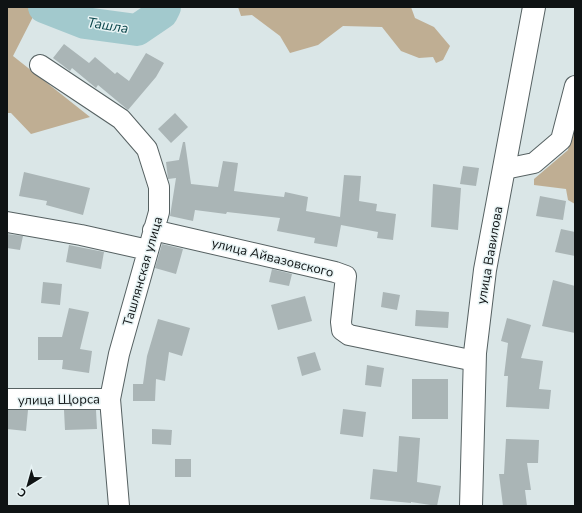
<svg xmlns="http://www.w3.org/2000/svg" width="582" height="513" viewBox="0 0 582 513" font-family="'Nunito Sans',sans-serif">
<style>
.forest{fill:#bfae93}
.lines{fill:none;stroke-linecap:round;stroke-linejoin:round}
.river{stroke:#a2c9cd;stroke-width:32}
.building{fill:#aab5b6}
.minor-casing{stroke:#566162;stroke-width:22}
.major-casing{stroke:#566162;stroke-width:24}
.minor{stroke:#fff;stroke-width:20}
.major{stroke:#fff;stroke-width:22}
.labels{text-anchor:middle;stroke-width:3;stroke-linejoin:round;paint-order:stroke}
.street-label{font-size:13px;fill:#0f1314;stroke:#e7f3f4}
.water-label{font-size:14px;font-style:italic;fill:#0c474c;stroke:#e7f3f4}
</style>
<rect width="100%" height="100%" fill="#dae6e7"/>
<path class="forest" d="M7 7H38L13 56 90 117 31 134 11 113H7Z
M238 7H411L415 18 434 27 450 46 443 60 436 63 433 57 419 58 401 51 382 27 343 26 318 45 290 53 280 36 252 15 241 16Z
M575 115V204L568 200 566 189 534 185V179L568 150Z"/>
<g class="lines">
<path class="river" d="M44 7 85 23 137 30 162 13 165 7"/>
</g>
<path class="building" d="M64 44 89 63 95 57 115 74 117 72 129 81 146 53 164 63 156 77 128 110 98 85 96 88 72 68 70 71 53 58Z
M175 113 188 127 171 143 158 129Z
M183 142H185L191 184 218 187 223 161 238 163 234 191 284 197 285 192 308 197 306 211 340 217 344 175 361 176 359 201 377 204 376 211 396 214 393 240 377 238 378 232 341 225 337 247 314 243 315 238 277 231 280 218 227 212 226 214 195 210 193 221 170 216 176 178 168 179 166 162 179 160Z
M463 166 479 168 476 186 460 184Z
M24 172 90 188 83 215 46 205 47 201 19 196Z
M433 184 461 188 458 230 431 227Z
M540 196 566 201 563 220 536 216Z
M561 229 575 232V256L555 252Z
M7 234 23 236 20 250 7 248Z
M162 244 183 249 176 274 155 268Z
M69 245 104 252 101 269 66 262Z
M272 269 292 274 289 286 269 282Z
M553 280 575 286V333L542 326Z
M43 282 62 284 60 305 41 303Z
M383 292 400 295 397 310 381 307Z
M305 296 312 321 278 330 271 305Z
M69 308 89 312 80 349 92 351 89 373 62 369 63 360H38V337H62Z
M416 310 449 312 448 328 415 326Z
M507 318 531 325 521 358 543 361 539 389 551 390 549 409 506 407 508 376H504L508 343 501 341Z
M158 319 190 328 182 356 169 352 165 381 156 379 155 401H133V384H143L147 356Z
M315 352 321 370 302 376 297 357Z
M367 365 384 368 381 387 365 385Z
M412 379H448V419H412Z
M343 409 366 412 363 437 340 434Z
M7 410H28L26 431 7 429Z
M64 410H96L97 429 65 430Z
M152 429 172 430 171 445 152 444Z
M399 436 420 438 417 482 441 486 437 506 411 502V503L370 499 373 469 397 472Z
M506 439 539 440 538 463H527L531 490H525L527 506H503L499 474H504Z
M175 459H191V477H175Z"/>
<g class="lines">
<g class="minor-casing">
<path id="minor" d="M40 65 121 119 147 149 159 187V212L119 354 110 399 119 506
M505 169 534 163 561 140 575 86
M7 222 81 235 148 250
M153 230 335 272 346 276 341 322 342 330 349 335 475 361
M7 399H110"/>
</g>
<g class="major-casing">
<path id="major" d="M471 506 475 353 485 270 534 7"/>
</g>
<use href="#minor" class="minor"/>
<use href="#major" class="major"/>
</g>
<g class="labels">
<g class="street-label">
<text transform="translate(489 255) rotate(-80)" y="5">улица Вавилова</text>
<text transform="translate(273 257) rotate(14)" y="5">улица Айвазовского</text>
<text transform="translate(142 271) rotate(-74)" y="5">Ташлянская улица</text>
<text transform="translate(59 399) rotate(-1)" y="5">улица Щорса</text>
</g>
<g class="water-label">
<text transform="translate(108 25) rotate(9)" y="5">Ташла</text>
</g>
</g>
<rect width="582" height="513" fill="none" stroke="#0f1314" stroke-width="16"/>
<g transform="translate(28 485) rotate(217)" stroke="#e7f3f4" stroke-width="3" paint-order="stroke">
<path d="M0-3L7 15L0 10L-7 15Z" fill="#0f1314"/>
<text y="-6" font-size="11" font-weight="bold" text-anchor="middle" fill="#0f1314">С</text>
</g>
</svg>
